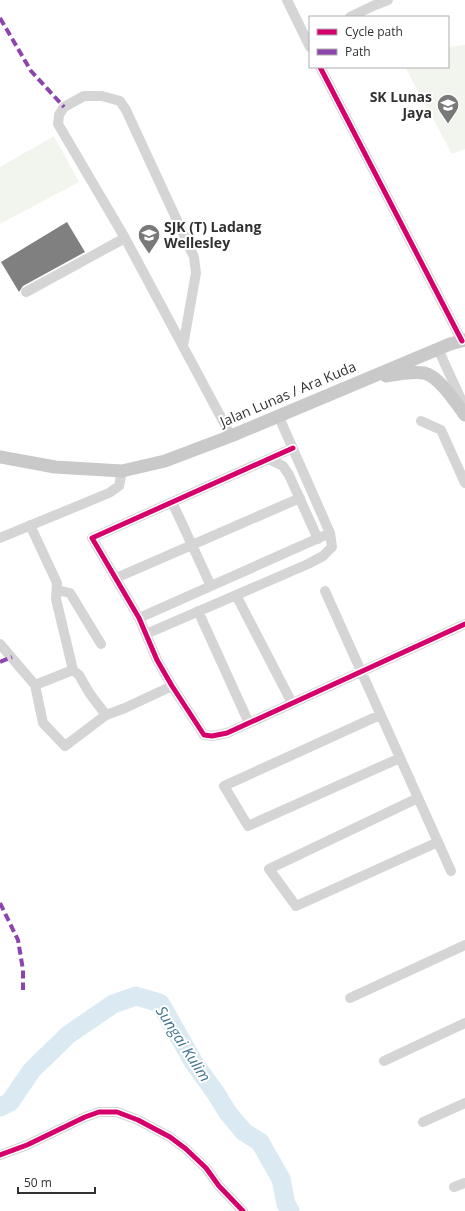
<svg xmlns="http://www.w3.org/2000/svg" width="465" height="1211" viewBox="0 0 465 1211" font-family="'Open Sans',sans-serif">
<style>
.green{fill:#f2f5ed}
.lines{fill:none;stroke-linecap:round;stroke-linejoin:round}
.river{stroke:#dbeaf2;stroke-width:19}
.building{fill:#808080}
.minor{stroke:#d5d5d5;stroke-width:10}
.major{stroke:#c9c9c9;stroke-width:13}
.quiet{stroke:#8e44ad;stroke-width:4;stroke-dasharray:8 4;stroke-linecap:butt}
.cycleway-casing{stroke:#fff;stroke-width:8}
.cycleway{stroke:#d6006c;stroke-width:5}
.labels{text-anchor:middle;stroke-width:4;stroke-linejoin:round;paint-order:stroke}
.poi-label{font-size:14px;font-weight:bold;fill:#313131;stroke:#fff;text-anchor:end}
.street-label{font-size:14px;fill:#313131;stroke:#fff}
.water-label{font-size:15px;font-style:italic;fill:#407591;stroke:#fff}
</style>
<rect width="100%" height="100%" fill="#fff"/>
<path class="green" d="M465 45V149L452 154 405 67H448V47Z
M54 136 79 182 0 224V167Z"/>
<g class="lines">
<path class="river" d="M0 1107 10 1102 32 1070 68 1035 113 1004 136 996 160 1003 194 1063 215 1092 228 1113 244 1132 260 1142 281 1179 286 1204 290 1211"/>
</g>
<path class="building" d="M67 222 85 252 23 286 19 292 1 262Z"/>
<g class="lines">
<path class="minor" d="M287 0 310 47
M350 17 375 5 388 0
M320 67 462 341
M26 292 125 238
M183 346 196 273 194 257 126 110 120 101 102 96H84L64 107 59 115 58 124 125 238 231 436
M438 349 465 408
M421 421 441 430 465 483
M293 448 92 538 139 618 157 660 172 686 204 735 212 736 227 733 465 624
M269 459 283 466 289 475 318 539
M172 502 211 586
M30 525 57 583 56 599 73 670 79 675 90 694 106 715
M0 538 109 493 119 486 122 471
M116 578 300 498
M57 590 70 593 101 644
M325 591 451 871
M236 595 292 703
M198 611 249 723
M139 618 330 533
M146 634 308 564 323 556 332 547 330 533 278 415
M0 644 35 685 43 723 65 746 106 715 125 708 172 686
M35 685 73 670
M380 715 224 786 248 826 400 758
M418 798 269 869 296 906 438 842
M350 998 465 945
M384 1061 465 1023
M423 1122 465 1103
M0 1155 27 1145 85 1117 99 1112H117L138 1120 170 1137 186 1149 206 1168 219 1186 243 1211
M454 1187 465 1183"/>
<path class="major" d="M386 376C397 374 413 371 424 373 439 376 456 403 465 415
M0 457 55 467 122 471 165 461 231 436 450 344 465 340"/>
<path class="quiet" d="M0 18 31 71 64 107
M0 662 12 657
M0 903 18 940 23 970V990"/>
<g class="cycleway-casing">
<path id="cycleway" d="M320 67 462 341
M293 448 92 538 139 618 157 660 172 686 204 735 212 736 227 733 465 624
M0 1155 27 1145 85 1117 99 1112H117L138 1120 170 1137 186 1149 206 1168 219 1186 243 1211"/>
</g>
<use href="#cycleway" class="cycleway"/>
</g>
<defs>
<g id="school-pin" transform="scale(1.15)"><path d="M0 17L-7.5 6A9.5 9.5 0 1 1 7.5 6Z" fill="#797979" stroke="#fff"/><path d="M0-5L7-2L0 1L-7-2ZM-4 1L0 2.5L4 1V4Q0 6-4 4Z" fill="#fff"/></g>
</defs>
<g fill-rule="evenodd">
<use href="#school-pin" x="448" y="105"/>
<use href="#school-pin" x="149" y="235"/>
</g>
<g class="labels">
<g class="poi-label">
<text x="432" y="102">SK Lunas<tspan x="432" dy="16">Jaya</tspan></text>
<text x="164" y="232" text-anchor="start">SJK (T) Ladang<tspan x="164" dy="16">Wellesley</tspan></text>
</g>
<g class="street-label">
<text transform="translate(288 394) rotate(-23)" y="5">Jalan Lunas / Ara Kuda</text>
</g>
<g class="water-label">
<text transform="translate(183 1044) rotate(57)" y="5">Sungai Kulim</text>
</g>
</g>
<rect x="309" y="16" width="140" height="52" fill="#ffffff" stroke="#adadad"/>
<rect x="317" y="29" width="20" height="6" fill="#d6006c" stroke="#adadad"/>
<text x="345" y="36" font-size="12" fill="#313131">Cycle path</text>
<rect x="317" y="49" width="20" height="6" fill="#8e44ad" stroke="#adadad"/>
<text x="345" y="56" font-size="12" fill="#313131">Path</text>
<path d="M18 1187v6h77v-6" fill="none" stroke="#313131" stroke-width="2"/>
<text x="24" y="1187" font-size="12" fill="#313131" stroke="#ffffff" stroke-width="3" paint-order="stroke">50 m</text>
</svg>
